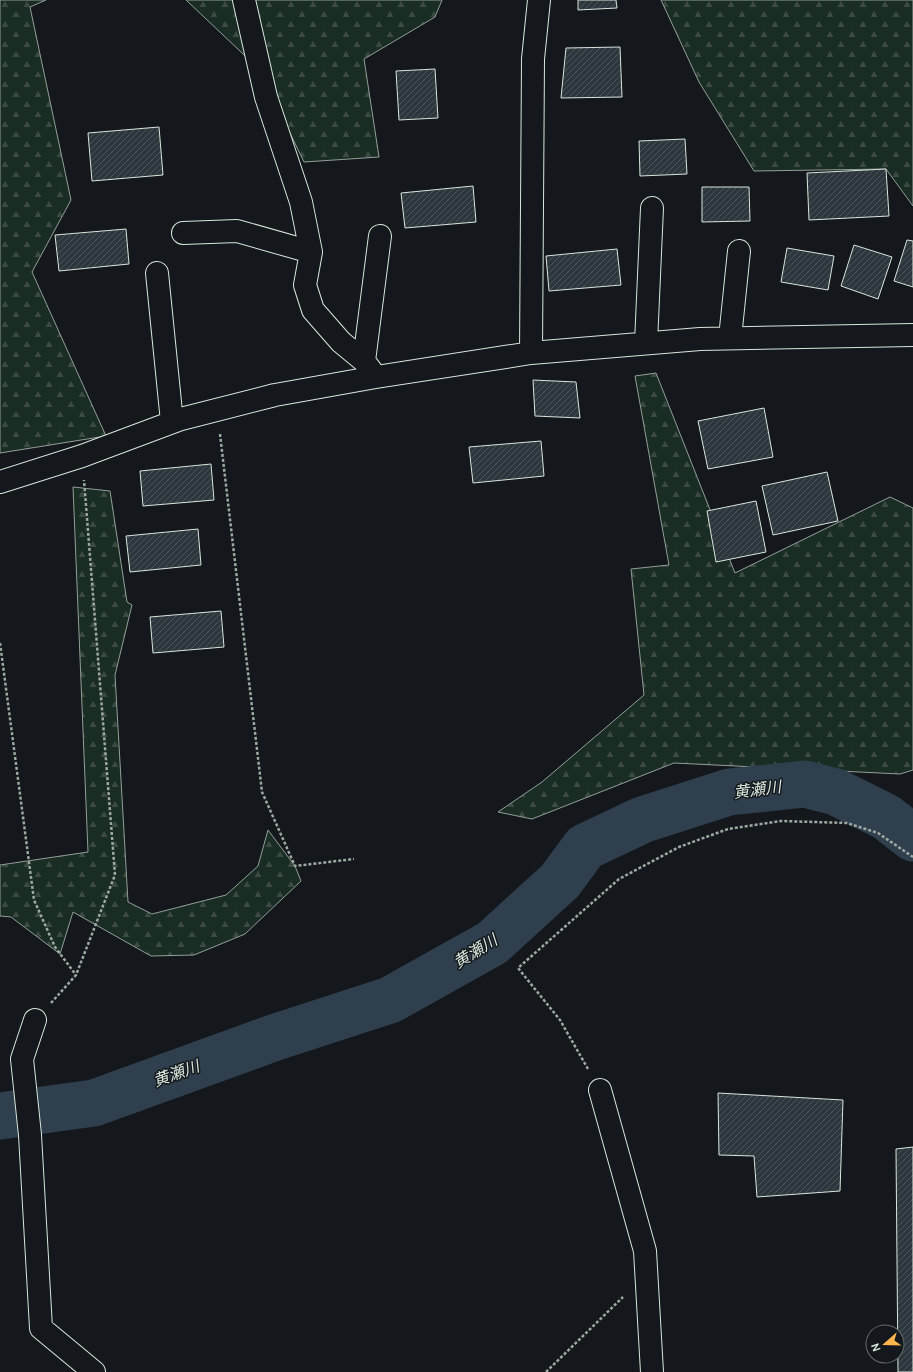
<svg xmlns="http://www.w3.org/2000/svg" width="913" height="1372" viewBox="0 0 913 1372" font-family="Cabin,'Noto Sans JP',sans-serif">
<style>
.forest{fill:url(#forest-firs);stroke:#939e99}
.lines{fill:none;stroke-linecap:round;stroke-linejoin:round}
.river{stroke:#2f3f4d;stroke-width:47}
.building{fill:url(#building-hatch);stroke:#d8e6dc}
.minor-casing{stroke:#d8e6dc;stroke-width:24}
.path{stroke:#9da8a2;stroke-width:2.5;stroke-dasharray:3 2;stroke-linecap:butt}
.minor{stroke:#14181c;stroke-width:22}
.labels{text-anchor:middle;stroke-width:3;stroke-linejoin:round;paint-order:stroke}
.water-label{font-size:16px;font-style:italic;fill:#d8e6dc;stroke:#14181c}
</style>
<defs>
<pattern id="forest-firs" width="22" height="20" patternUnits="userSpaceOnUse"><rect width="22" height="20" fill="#1a2d24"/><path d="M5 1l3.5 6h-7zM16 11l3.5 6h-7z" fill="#3b4b43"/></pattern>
<pattern id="building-hatch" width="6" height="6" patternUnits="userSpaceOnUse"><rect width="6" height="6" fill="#2c363c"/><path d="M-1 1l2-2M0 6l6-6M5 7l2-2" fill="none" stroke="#4a5358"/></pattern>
</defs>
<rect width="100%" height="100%" fill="#14181c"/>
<path class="forest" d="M0 0H46L30 7 71 200 32 272 106 436 0 453Z
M186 0H442L435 17 364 59 379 157 304 162 259 69Z
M661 0H913V206L886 169 754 171 699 82Z
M656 373 735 573 890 497 913 508V770L900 774 674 763 532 819 498 812 542 782 644 695 631 569 669 565 635 376Z
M73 487 110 491 127 602 132 605 115 675 128 902 152 914 226 895 258 866 268 830 295 866 301 881 245 934 194 955 151 956 73 912 60 954 11 917 0 916V865L88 852Z"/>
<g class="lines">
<path class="river" d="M0 1116 94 1103 273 1038 390 1000 492 943 560 881 585 847 642 820 729 792 805 784 836 792 886 817 913 838"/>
</g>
<path class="building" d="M578 0H616L617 8 578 10Z
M620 47 622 97 561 98 566 48Z
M435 69 438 118 399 120 396 71Z
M159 127 163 175 92 181 88 133Z
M685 139 687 174 640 176 639 141Z
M886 169 889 216 809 220 807 173Z
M473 186 476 222 405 228 401 193Z
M702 187H749L750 221 702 222Z
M126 229 129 264 59 271 55 235Z
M907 240 913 241V287L894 281Z
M854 245 892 257 878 299 841 286Z
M787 248 834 256 828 290 781 282Z
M617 249 621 285 549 291 546 256Z
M533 380 576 382 580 418 535 416Z
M764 408 773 457 708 469 698 421Z
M541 441 544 476 473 483 469 447Z
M211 464 214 500 143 506 140 471Z
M827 472 838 521 773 535 762 486Z
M756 501 766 552 716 562 707 511Z
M198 529 201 565 130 572 126 536Z
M221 611 224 647 153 653 150 617Z
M718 1093 843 1100 840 1191 757 1197 754 1156 719 1155Z
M913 1147V1372H898L896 1149Z"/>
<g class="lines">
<g class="minor-casing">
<path id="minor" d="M244 0 266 97 301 202 311 252 305 285 313 310 341 342 364 361 376 377
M183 233 237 231 311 252
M157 273 172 422
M730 338 739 251
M646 343 652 208
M531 353 533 59 539 0
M364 361 380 236
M0 482 82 456 181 419 275 395 376 377 531 353 700 339 913 335
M35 1020 22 1059 30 1135 41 1328 94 1372
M600 1090 645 1251 652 1372"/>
</g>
<path class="path" d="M220 434 262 792 295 866 354 859
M0 643 34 900 55 947 76 975
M51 1003 76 975 115 875 84 480
M588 1069 560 1020 518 968 619 879 679 847 728 829 781 821 847 823 878 833 913 857
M546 1372 623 1297"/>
<use href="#minor" class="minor"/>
</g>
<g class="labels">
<g class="water-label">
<text transform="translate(757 789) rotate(-7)" y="6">黄瀬川</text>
<text transform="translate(475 951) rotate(-32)" y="6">黄瀬川</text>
<text transform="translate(176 1073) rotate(-20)" y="6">黄瀬川</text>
</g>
</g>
<g transform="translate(885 1344) rotate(250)"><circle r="19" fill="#14181c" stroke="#626a69"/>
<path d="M0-3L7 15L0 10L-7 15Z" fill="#ffb74d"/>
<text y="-6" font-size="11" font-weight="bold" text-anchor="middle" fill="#d8e6dc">N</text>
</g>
</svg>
